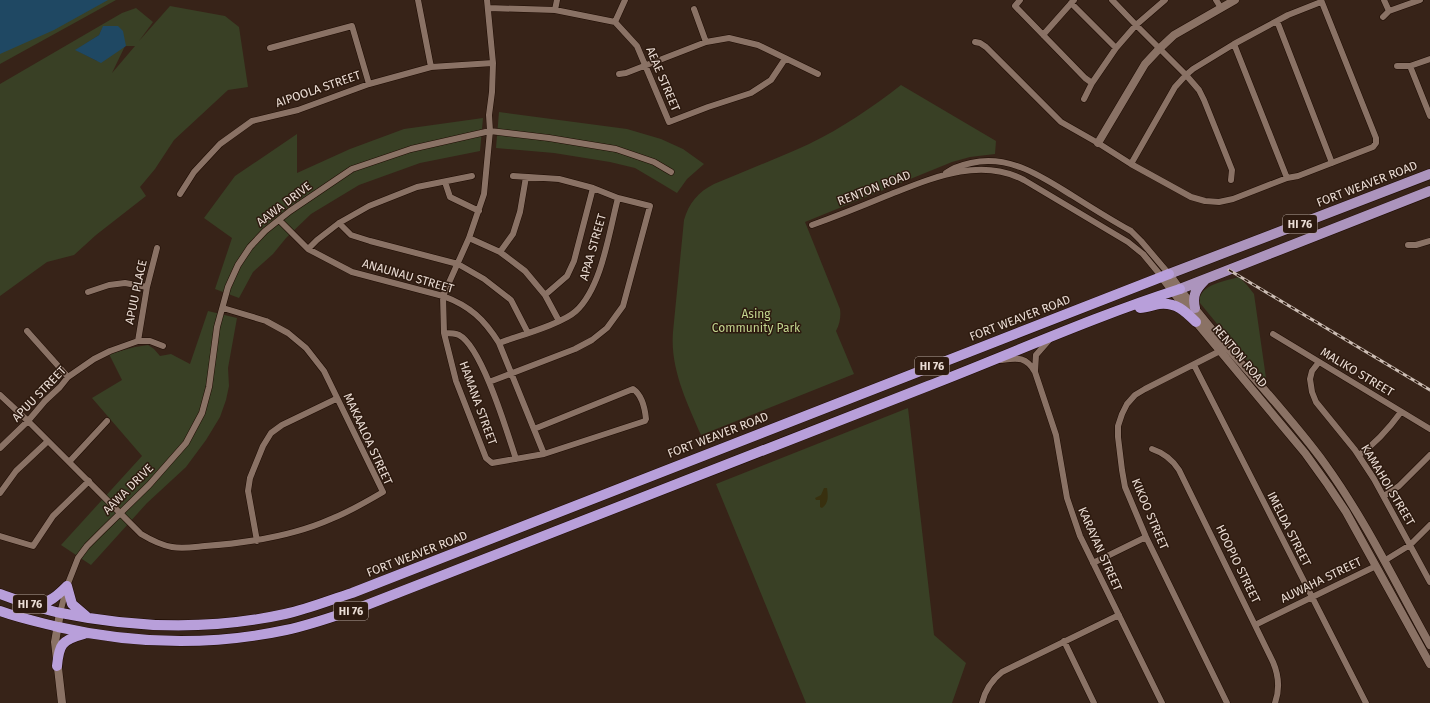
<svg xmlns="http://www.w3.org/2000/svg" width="1430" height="703" viewBox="0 0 1430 703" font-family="'Fira Sans',sans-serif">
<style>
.green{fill:#394025;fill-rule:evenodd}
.sand{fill:#38300f}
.water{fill:#1f4863}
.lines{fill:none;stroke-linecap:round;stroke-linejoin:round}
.minor-casing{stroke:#1e0c03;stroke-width:7}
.tertiary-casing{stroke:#1e0c03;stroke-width:9}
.primary-casing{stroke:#1e0c03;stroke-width:11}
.trunk-casing{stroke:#1e0c03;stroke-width:11}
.minor{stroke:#8a7265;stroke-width:6}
.tertiary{stroke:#8a7265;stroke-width:8}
.primary{stroke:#ac94bd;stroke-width:10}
.trunk{stroke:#b89fda;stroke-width:10}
.rail-casing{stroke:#ccbdb4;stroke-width:3}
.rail{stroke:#2d1a0f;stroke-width:1.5;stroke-dasharray:4.5;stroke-linecap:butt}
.labels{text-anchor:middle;stroke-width:3;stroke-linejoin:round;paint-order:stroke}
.shield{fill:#2d1a0f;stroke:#b1a299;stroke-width:1}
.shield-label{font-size:11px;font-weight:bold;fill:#eadcd4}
.street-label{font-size:12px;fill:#eadcd4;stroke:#2d1a0f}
.park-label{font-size:12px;fill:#c1d48e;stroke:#2d1a0f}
</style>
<rect width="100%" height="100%" fill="#372318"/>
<path class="green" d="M38 0H116L0 64V23Z
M170 6 225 16 239 27 248 87 228 90 174 140 155 169 140 187 146 196 96 235 74 255 47 262 0 296V84L122 13 136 8 153 22 139 41ZM103 27 97 61 76 50 99 35ZM125 46H135L112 73Z
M901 85 996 141 995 154 970 157 952 162 805 222 840 309C841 316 840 324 836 331L854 374 701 435C687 402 670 369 673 332L684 220C689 203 698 192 714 184 745 171 778 158 809 144 842 128 873 107 901 85Z
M499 112 627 129 661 139 683 149 704 164 687 179 677 193 657 181 635 168 610 162 554 153 496 148Z
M483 118 480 151 420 163 359 185 311 214 286 238 273 254 253 272 239 298 215 289 232 238 204 218 235 176 297 134V173L350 149 404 129Z
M1239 277 1247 285 1254 294 1267 385 1200 303C1197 285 1225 281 1239 277Z
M208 311 237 318 228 368 229 386 226 400 220 417 206 440 186 467 147 503 91 565 61 545 142 456 92 398 122 380 109 354 135 347 148 345 154 349 160 356 171 354 190 364Z
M908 408 934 635 966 663 952 703H806L716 484Z"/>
<path class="sand" d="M824 488H827C828 496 829 503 822 508L820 507V500H816L815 498 821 495Z"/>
<path class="water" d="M0 0H108L54 30 0 54Z
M103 26H118L123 31 126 46 101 63 75 50 99 35Z"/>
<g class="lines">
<g class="minor-casing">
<path id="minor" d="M418 0 431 67
M487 0 493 63 492 92 489 115 490 131 484 194 469 238 443 296 444 333 456 381 486 458 492 463 544 454 645 421 646 419C645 409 642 395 633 389L534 429
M1020 0 1015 6 1085 78 1092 83 1116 48 1136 25 1186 75 1193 69 1234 44
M1112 0 1136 25 1165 0
M1216 0 1221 8
M1321 0 1376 138V143L1373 147 1298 176 1287 178 1234 44 1288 15 1321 2
M1384 0 1389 11
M1071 3 1116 48
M488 8 555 10 615 22 637 46 669 122 708 107 751 93 771 80 785 59
M694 9 706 42
M555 10 557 0
M1383 17 1389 11 1420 0
M1277 21 1332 163
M615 22 625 0
M1043 35 1074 0
M975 42 980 43 986 47 1061 122 1098 143 1131 164 1175 87 1186 75 1199 90 1204 100 1232 170 1231 180
M270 48 352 26 369 84
M1397 66H1410L1430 59
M1410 66 1430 116
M619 74 626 73 706 42 729 38 758 45 818 74
M1084 99 1092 83
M1131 164 1191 197 1205 201 1219 202 1233 199 1287 178
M946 173C954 167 962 165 971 163 1010 154 1042 177 1073 196 1092 208 1111 220 1131 231L1141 241 1169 274
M445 182 450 197 479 211
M180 194 194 172 220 144 252 121 298 110 369 84 431 67 493 63
M279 220 308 249 352 272 443 296C470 306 484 319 499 343L544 454
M339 223 351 235 370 241 458 264 484 279 511 300 528 333
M812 225C837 216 862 206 886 196 930 179 979 156 1024 180L1128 242 1143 254 1162 277
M469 238 500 252 525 271 545 295 559 321
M1408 245H1416L1430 241
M308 249 317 240 339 223 369 206 417 187 472 176
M500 252 513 234 520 212 526 177
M88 292 109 285 125 283 147 287
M545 295 567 276 574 261 593 188
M27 331 68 377
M444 333C448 333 455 333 459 335 482 347 507 432 516 459
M1273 334 1430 429
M138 341 147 287 157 248
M499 343C518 336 562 324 576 311 602 287 609 232 618 198
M1220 351 1145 389 1135 395 1127 404 1122 414 1118 426V437L1122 470 1125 487 1146 537 1227 703
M1001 360C1017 358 1026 356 1035 372L1056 435 1067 498 1080 536 1162 703
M1319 362 1312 371 1310 379 1312 392 1316 402 1355 450 1374 479 1430 582
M1194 365 1366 703
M1035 371 1036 355 1050 339
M489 382 575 349 592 340 607 328 623 306 650 206 618 198 593 188 559 179 513 176
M0 395 28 421 141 534C151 540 160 545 172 547 183 549 194 547 205 546 247 543 293 536 331 519 349 512 366 502 383 492L324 371 306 348 288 333 266 321 223 308
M0 448 28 421 45 401 60 387 68 377 94 359 110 351 138 341H150L163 346
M1152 449C1164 453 1172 459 1179 470L1273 662C1279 676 1280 689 1275 703
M1359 455C1375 444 1390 427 1401 412
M69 462 107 421
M0 493 16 471 48 441
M1384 496 1399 486 1430 455
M0 536 33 546 53 516 89 481
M257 541 248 491 250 478 263 446 271 433 282 425 336 399
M1384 561 1410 545 1430 525
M1093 563 1146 537
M60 613 67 586 78 558 87 546 100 533 149 485 186 443 202 413 209 387 217 327 228 287 238 265 250 247 265 231 290 211 352 169 411 149 490 131 549 138 616 149 654 162 671 172
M1255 625 1376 566
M1064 641 1094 703
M982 703C985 690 992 680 1002 672L1119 615"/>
</g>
<g class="tertiary-casing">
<path id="tertiary" d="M1098 143 1145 64 1159 49 1174 35 1235 0
M1169 274C1216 341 1277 398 1325 464 1366 521 1396 584 1430 645
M1162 277 1196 322 1305 453 1328 485 1346 512 1430 664
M60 613 55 642 62 703"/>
</g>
<g class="primary-casing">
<path id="primary" d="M1169 274 1430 174
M1180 289 1430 191
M1195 308C1192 295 1196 289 1205 280"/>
</g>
<g class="trunk-casing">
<path id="trunk" d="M1140 308C1147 308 1153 305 1159 304 1176 302 1185 311 1196 322
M67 586 72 604 86 616
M0 594C20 601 40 609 61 613 134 628 212 630 285 614 308 609 330 600 352 593L1169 274
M36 606C50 602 57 596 67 586
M0 611C19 618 39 622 58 627 133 644 211 646 286 630 311 625 335 616 359 608 548 534 738 460 928 386 1011 354 1095 316 1180 289
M57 666C59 644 62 640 84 634"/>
</g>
<use href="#minor" class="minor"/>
<use href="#tertiary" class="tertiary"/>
<use href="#primary" class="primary"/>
<use href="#trunk" class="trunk"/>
<g class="rail-casing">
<path id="rail" d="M1229 270 1430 390"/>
</g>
<use href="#rail" class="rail"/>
</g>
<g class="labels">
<g class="shield">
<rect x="1283" y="215" width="34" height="18" rx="3"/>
<rect x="915" y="357" width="34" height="18" rx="3"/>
<rect x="13" y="595" width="34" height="18" rx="3"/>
<rect x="334" y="602" width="34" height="18" rx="3"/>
</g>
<g class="shield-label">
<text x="1300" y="228">HI 76</text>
<text x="932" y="370">HI 76</text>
<text x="30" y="608">HI 76</text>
<text x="351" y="615">HI 76</text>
</g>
<g class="street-label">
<text transform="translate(663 79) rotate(67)" y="4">AEAE STREET</text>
<text transform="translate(318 89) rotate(-19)" y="4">AIPOOLA STREET</text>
<text transform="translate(1367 184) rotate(-21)" y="4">FORT WEAVER ROAD</text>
<text transform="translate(874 188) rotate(-21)" y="4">RENTON ROAD</text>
<text transform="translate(284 204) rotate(-37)" y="4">AAWA DRIVE</text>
<text transform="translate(593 247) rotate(-74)" y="4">APAA STREET</text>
<text transform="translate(408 276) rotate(16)" y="4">ANAUNAU STREET</text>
<text transform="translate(136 292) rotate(-78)" y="4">APUU PLACE</text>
<text transform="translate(1020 318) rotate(-21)" y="4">FORT WEAVER ROAD</text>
<text transform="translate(1240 356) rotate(50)" y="4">RENTON ROAD</text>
<text transform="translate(1357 372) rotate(31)" y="4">MALIKO STREET</text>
<text transform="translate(39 394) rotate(-46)" y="4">APUU STREET</text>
<text transform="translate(478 403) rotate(70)" y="4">HAMANA STREET</text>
<text transform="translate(718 435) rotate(-21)" y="4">FORT WEAVER ROAD</text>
<text transform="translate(368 439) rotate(65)" y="4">MAKAALOA STREET</text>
<text transform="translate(1388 485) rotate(59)" y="4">KAMAHOI STREET</text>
<text transform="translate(128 489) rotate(-45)" y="4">AAWA DRIVE</text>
<text transform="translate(1150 514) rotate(67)" y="4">KIKOO STREET</text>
<text transform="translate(1289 529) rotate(63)" y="4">IMELDA STREET</text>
<text transform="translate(1100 549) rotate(66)" y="4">KARAYAN STREET</text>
<text transform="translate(417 554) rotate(-21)" y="4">FORT WEAVER ROAD</text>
<text transform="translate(1238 564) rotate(64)" y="4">HOOPIO STREET</text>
<text transform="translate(1321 580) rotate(-26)" y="4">AUWAHA STREET</text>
</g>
<g class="park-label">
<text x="756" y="318">Asing<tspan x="756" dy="14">Community Park</tspan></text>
</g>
</g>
</svg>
